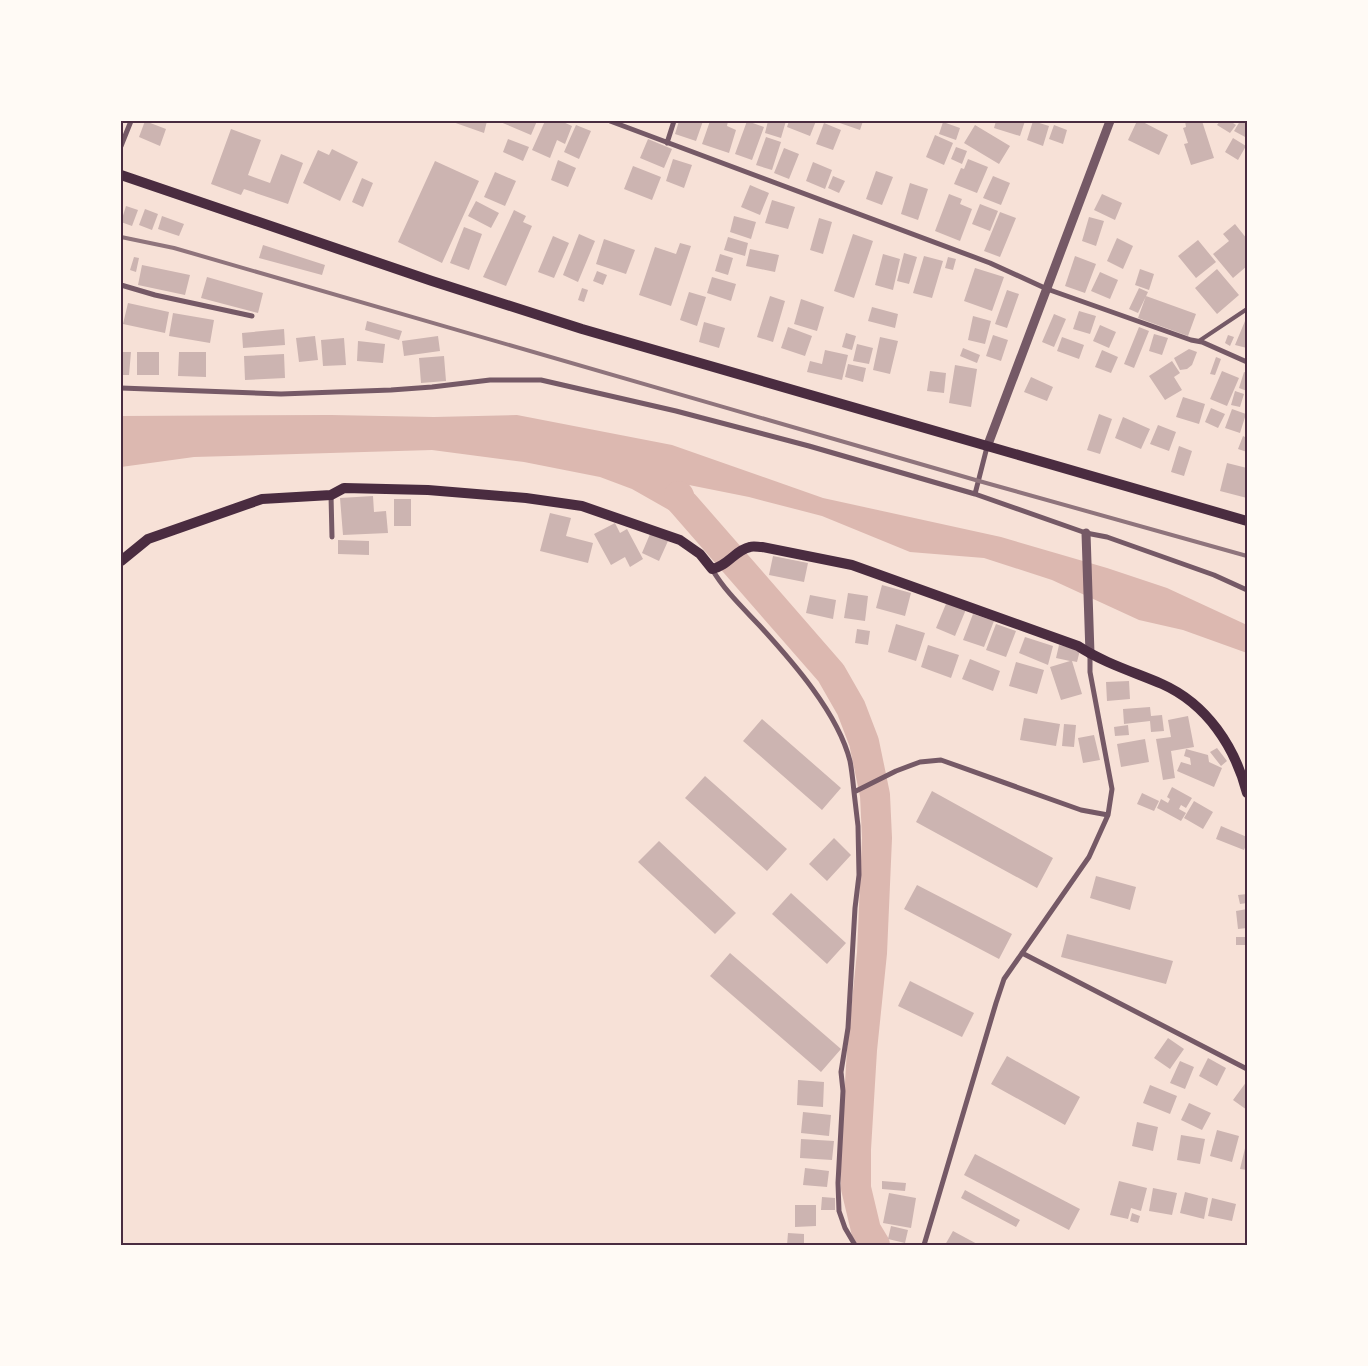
<svg xmlns="http://www.w3.org/2000/svg" width="1368" height="1366" viewBox="0 0 1368 1366" font-family="'IBM Plex Serif',serif">
<style>
.water{fill:#dcb8b0}
.lines{fill:none;stroke-linecap:round;stroke-linejoin:round}
.river{stroke:#dcb8b0;stroke-width:30}
.building{fill:#ccb4b1}
.service{stroke:#755966;stroke-width:4}
.minor{stroke:#755966;stroke-width:5}
.tertiary{stroke:#755966;stroke-width:9}
.secondary{stroke:#4a2c40;stroke-width:10}
.rail{stroke:#8f747c;stroke-width:4}
.neatline{fill:none;stroke:#4a2c40;stroke-width:2}
</style>
<rect width="100%" height="100%" fill="#f7e1d7"/>
<path class="water" d="M331 415 434 417 517 415 672 445 823 498 1001 537 1107 568 1167 588 1247 625V653L1183 630 1139 620 1052 580 984 558 910 552 822 516 749 497 689 485 684 497 704 521 705 541 689 525 669 510 632 489 600 477 524 462 432 450 194 457 121 467V416Z"/>
<g class="lines">
<path class="river" d="M679 496 681 501 831 673 851 708 864 742 875 795 877 838 872 953 862 1050 856 1149V1188L866 1230 875 1245"/>
</g>
<path class="building" d="M145 121 166 129 160 146 139 137Z
M450 121H487L484 133Z
M498 121H537L531 135Z
M545 121H561L572 126 565 144 557 140 550 158 532 150Z
M679 121H703L696 141 675 134Z
M710 121H728L727 126 736 130 729 153 702 144Z
M747 121 764 127 752 160 735 154Z
M768 121H786L781 138 765 133Z
M789 121H816L810 136 787 127Z
M834 121H863L860 130Z
M996 121H1025L1020 136 994 128Z
M1033 121 1049 126 1043 146 1027 140Z
M1137 121H1141L1168 135 1159 155 1128 140Z
M1185 121H1202L1214 158 1191 165 1184 144 1188 143 1183 128 1186 127Z
M1220 121H1230L1236 125 1230 133 1217 125Z
M1240 121 1247 124V138L1234 131Z
M943 122 960 128 956 140 939 134Z
M824 123 841 130 833 150 816 144Z
M576 125 591 131 579 159 564 152Z
M975 125 1010 146 999 164 964 143Z
M1054 125 1067 130 1063 144 1049 139Z
M231 129 261 140 248 175 270 183 281 154 303 163 288 204 244 189 241 195 211 184Z
M935 135 953 143 944 165 926 157Z
M766 137 781 142 772 170 756 165Z
M1233 138 1246 146 1238 160 1225 152Z
M508 139 529 147 523 161 503 152Z
M648 139 672 149 664 168 640 158Z
M956 147 967 151 962 164 951 159Z
M784 148 799 154 789 179 774 173Z
M332 149 358 162 340 201 303 183 318 150 329 155Z
M673 159 692 165 684 188 666 181Z
M968 159 988 167 977 193 954 184 961 168 964 169Z
M558 160 576 168 568 187 551 180Z
M435 161 479 181 442 263 398 242Z
M813 162 832 170 825 189 806 181Z
M633 166 661 177 652 200 624 189Z
M876 171 893 177 882 205 866 199Z
M495 172 516 181 505 206 484 197Z
M833 176 845 181 839 193 828 188Z
M993 176 1010 183 1001 205 983 198Z
M362 178 373 183 363 207 352 202Z
M910 183 928 189 918 220 901 214Z
M750 185 769 193 760 215 741 207Z
M949 194 962 199 960 204 972 209 960 241 935 231Z
M1102 194 1122 203 1115 220 1094 210Z
M772 200 795 207 788 229 765 223Z
M476 201 499 213 491 228 468 216Z
M980 204 998 211 990 231 972 224Z
M126 206 138 210 132 226 121 222Z
M145 209 158 214 152 230 139 225Z
M514 210 526 216 523 222 532 226 506 286 483 277Z
M1000 212 1016 218 1000 257 984 251Z
M162 216 184 224 179 236 158 229Z
M734 216 756 222 751 239 730 232Z
M1089 217 1104 221 1096 246 1082 241Z
M819 218 832 222 823 254 810 250Z
M1235 224 1247 239V266L1233 278 1213 254 1229 241 1223 234Z
M464 227 482 234 469 270 450 263Z
M579 234 595 241 578 282 563 275Z
M853 234 873 241 854 298 834 291Z
M553 236 569 243 554 278 538 272Z
M728 237 748 243 745 256 724 250Z
M1117 238 1133 246 1123 269 1107 261Z
M604 239 635 250 626 274 596 264Z
M1198 240 1216 262 1196 278 1178 256Z
M680 243 691 246 671 306 639 295 655 247 676 254Z
M263 245 325 265 322 275 259 258Z
M750 249 779 255 775 272 746 266Z
M904 253 917 257 909 284 897 281Z
M720 254 733 258 728 275 715 271Z
M883 254 900 259 893 290 875 285Z
M924 256 943 261 932 298 913 293Z
M1075 256 1096 264 1085 293 1065 286Z
M134 257 139 258 136 272 130 270Z
M948 257 956 259 953 270 945 268Z
M142 265 190 275 185 295 138 285Z
M975 268 1004 277 992 311 964 301Z
M1140 269 1154 274 1149 290 1135 285Z
M1217 269 1239 295 1217 314 1195 288Z
M597 271 607 275 603 285 593 281Z
M1100 272 1118 280 1110 299 1091 291Z
M207 277 263 293 258 313 201 298Z
M712 277 736 284 731 301 707 293Z
M582 288 588 290 584 302 578 300Z
M1139 288 1148 292 1138 313 1129 309Z
M1007 290 1019 294 1007 328 995 324Z
M689 292 706 297 697 326 680 320Z
M770 296 785 301 773 342 757 337Z
M1146 296 1196 314 1188 336 1138 318Z
M801 299 824 307 817 331 794 324Z
M128 303 169 312 165 333 123 324Z
M872 307 898 314 895 328 868 321Z
M1079 311 1096 316 1090 334 1073 329Z
M173 313 214 320 210 343 169 336Z
M1054 314 1066 319 1054 347 1042 342Z
M973 316 991 321 985 344 968 340Z
M1247 320V348L1235 345 1245 321Z
M367 321 402 331 399 340 365 330Z
M704 322 725 328 719 348 699 342Z
M1100 325 1116 332 1109 348 1093 341Z
M788 327 812 336 805 356 781 348Z
M1139 327 1149 331 1134 368 1124 364Z
M284 329 285 345 243 348 242 333Z
M846 333 856 336 852 350 842 347Z
M1154 334 1168 338 1162 355 1149 351Z
M993 335 1008 340 1001 361 986 356Z
M1228 335 1234 337 1230 346 1225 343Z
M315 336 318 360 299 362 296 338Z
M438 336 440 351 404 356 402 341Z
M880 337 898 341 890 374 873 370Z
M1062 337 1084 345 1079 359 1057 351Z
M344 338 346 365 323 366 321 340Z
M358 341 385 344 383 363 357 361Z
M857 344 873 348 869 364 853 361Z
M963 348 980 355 977 363 960 356Z
M1189 349 1197 352 1192 365 1187 369 1180 370 1174 358Z
M825 350 848 355 842 380 807 372 810 361 822 364Z
M1102 350 1118 357 1111 373 1095 367Z
M121 352H131L129 375H121Z
M137 352H159V375H137Z
M179 352H206V377L178 376Z
M284 354 285 378 245 380 244 356Z
M444 356 446 381 421 383 419 358Z
M1216 357 1221 359 1215 375 1210 374Z
M1172 361 1180 373 1174 377 1182 390 1165 400 1149 376Z
M848 364 866 368 863 382 845 377Z
M955 365 977 369 971 407 949 403Z
M930 371 946 373 944 393 927 391Z
M1222 371 1239 378 1227 406 1210 399Z
M1244 372 1247 373V391L1239 388Z
M1031 377 1053 387 1047 401 1024 392Z
M1235 391 1244 394 1240 407 1231 405Z
M1183 397 1205 404 1199 424 1176 417Z
M1211 408 1225 414 1218 428 1205 422Z
M1232 409 1246 414 1240 433 1225 428Z
M1099 414 1112 419 1100 454 1087 450Z
M1123 417 1150 429 1141 449 1115 438Z
M1158 425 1176 432 1169 451 1150 444Z
M1243 436 1247 438V452L1238 449Z
M1179 446 1192 451 1184 476 1171 472Z
M1227 463 1247 468V498L1220 491Z
M373 496 374 512 386 511 388 533 343 535 340 498Z
M394 499H411V526H394Z
M550 513 571 518 566 536 593 543 588 563 540 551Z
M615 523 620 533 627 529 643 559 630 567 625 557 611 565 594 534Z
M650 534 668 541 659 561 642 553Z
M338 540 369 541V555L338 554Z
M773 556 808 563 804 582 769 575Z
M882 585 911 593 905 616 876 608Z
M848 593 868 596 865 621 844 618Z
M810 595 836 600 833 619 806 613Z
M948 599 967 607 955 636 936 628Z
M973 614 994 621 984 647 963 640Z
M896 624 925 633 916 661 888 652Z
M996 624 1016 631 1006 657 986 650Z
M857 629 870 631 868 645 855 643Z
M1025 637 1053 646 1048 665 1019 653Z
M928 645 959 655 951 678 921 667Z
M1059 645 1080 650 1077 662 1072 661 1082 694 1061 700 1050 667 1070 661 1056 658Z
M970 659 1000 671 993 691 962 679Z
M1016 662 1044 670 1037 694 1009 686Z
M1129 681 1130 699 1107 701 1106 682Z
M1150 707 1151 716 1162 715 1164 731 1151 732 1150 721 1124 724 1123 709Z
M1188 716 1194 747 1171 751 1175 778 1163 780 1156 739 1171 737 1168 720Z
M1024 718 1060 724 1056 746 1020 740Z
M762 719 841 788 822 810 743 741Z
M1064 724 1076 725 1074 747 1062 746Z
M1128 725 1129 735 1115 736 1114 727Z
M1094 735 1100 760 1083 763 1078 738Z
M1145 739 1149 762 1121 767 1117 744Z
M1217 748 1227 761 1221 766 1210 752Z
M1186 749 1208 755 1209 762 1222 768 1214 787 1177 771 1181 762 1191 765 1190 758 1184 756Z
M705 776 787 849 767 871 685 798Z
M1172 787 1192 798 1186 808 1181 805 1179 809 1186 813 1181 821 1157 808 1161 799 1168 803 1170 799 1167 797Z
M932 791 1053 858 1037 888 916 822Z
M1142 793 1159 801 1154 811 1137 804Z
M1194 801 1213 812 1203 829 1184 818Z
M1221 826 1247 837V843L1244 850 1216 839Z
M834 838 851 855 827 881 809 864Z
M659 841 736 913 715 934 638 862Z
M1096 876 1136 887 1130 910 1090 898Z
M917 885 1012 934 999 959 904 909Z
M791 893 846 943 827 964 772 914Z
M1247 894V903L1240 904 1238 895Z
M1247 909V928L1238 929 1236 911Z
M1067 934 1173 961 1166 984 1061 957Z
M1236 937H1247V945H1236Z
M730 953 841 1049 821 1072 710 976Z
M910 981 974 1013 962 1037 898 1006Z
M1168 1038 1184 1049 1170 1069 1154 1058Z
M1007 1056 1080 1097 1065 1125 991 1084Z
M1208 1058 1226 1068 1217 1086 1199 1076Z
M1180 1061 1194 1067 1185 1089 1170 1083Z
M798 1080 824 1082 823 1107 797 1105Z
M1247 1081V1110L1233 1100Z
M1150 1085 1177 1096 1170 1114 1143 1103Z
M1189 1103 1211 1113 1202 1130 1181 1120Z
M803 1112 831 1115 829 1136 801 1133Z
M1137 1122 1158 1127 1153 1151 1132 1146Z
M1217 1130 1239 1136 1232 1162 1210 1156Z
M1181 1135 1205 1139 1200 1164 1177 1160Z
M801 1139 834 1141 832 1160 800 1158Z
M1246 1144H1247V1170L1240 1169Z
M975 1154 1080 1209 1069 1230 964 1175Z
M805 1168 829 1171 827 1187 803 1185Z
M882 1181 906 1183 905 1191 882 1189Z
M1119 1181 1147 1188 1141 1211 1131 1208 1128 1219 1110 1215Z
M1153 1188 1177 1193 1172 1215 1149 1211Z
M965 1190 1020 1220 1016 1227 961 1198Z
M1185 1192 1208 1198 1204 1219 1180 1213Z
M889 1193 916 1198 911 1228 883 1223Z
M822 1197 835 1198V1210H821Z
M1212 1198 1236 1204 1232 1221 1208 1216Z
M795 1205H816V1226L795 1227Z
M1132 1213 1140 1216 1138 1223 1130 1221Z
M891 1226 908 1230 905 1243 888 1239Z
M953 1231 979 1245H945Z
M788 1233 804 1234V1245H787Z"/>
<g class="lines">
<path class="service" d="M1199 341 1247 309"/>
<path class="minor" d="M610 121 990 263 1047 289 1191 340 1202 342 1247 362
M667 143 674 121
M121 146 131 121
M121 285 155 295 252 316
M121 388 281 394 391 390 432 387 490 380H541L676 411 809 446 975 494
M987 447 975 494 1086 533 1107 537 1214 575 1247 590
M331 495 332 537
M712 569C724 590 743 608 759 625 792 661 838 713 850 761 852 771 853 782 854 792L896 771 920 762 941 760 1081 810 1108 815
M854 792 858 826 859 875 855 908 848 1028 841 1072 843 1091 838 1183 839 1211 845 1228 855 1245
M1022 953 1247 1069
M924 1245 996 1003 1004 979 1089 857 1108 815 1112 789 1090 672V654"/>
<path class="tertiary" d="M987 447 1110 121
M1086 533 1090 654"/>
<path class="secondary" d="M121 175 432 281 582 329 1247 521
M121 561 148 539 262 499 331 495 344 488 428 490 526 498 582 506 680 540 700 554 712 569C728 566 735 550 750 547 753 546 758 547 762 547L852 565 1078 646C1104 663 1134 672 1162 684 1207 704 1235 747 1247 793"/>
<path class="rail" d="M121 237 174 248 979 481 1247 556"/>
</g>
<rect width="1368" height="1366" fill="none" stroke="#fffaf5" stroke-width="245"/>
<rect x="122" y="122" width="1124" height="1122" class="neatline"/>
</svg>
